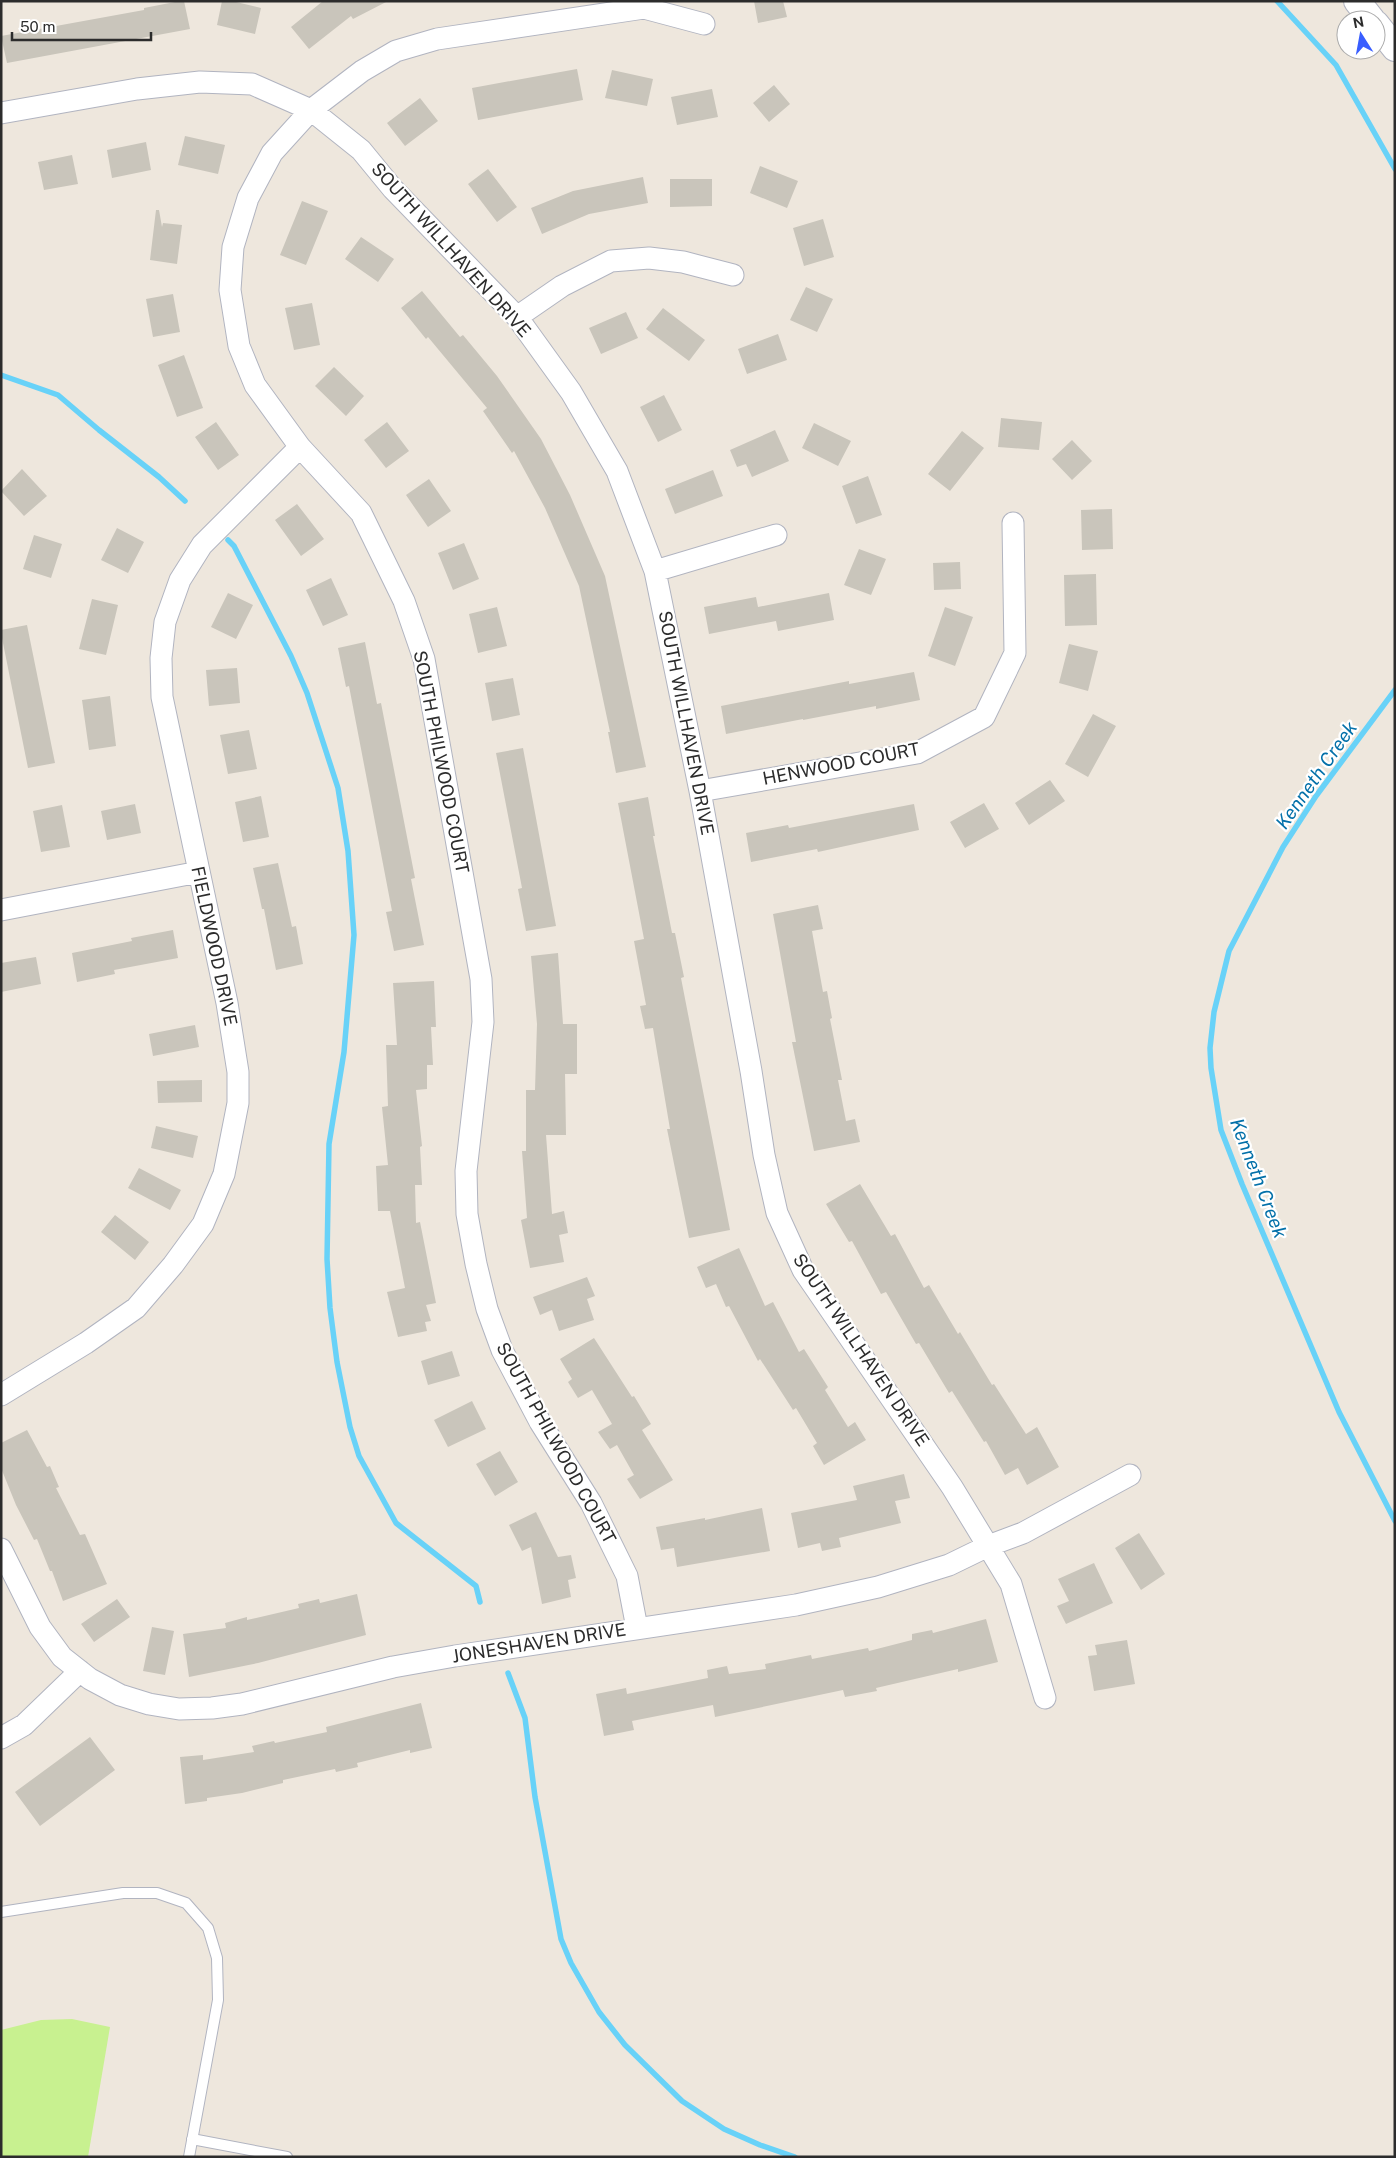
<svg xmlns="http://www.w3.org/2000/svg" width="1396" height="2158" viewBox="0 0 1396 2158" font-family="'Public Sans',sans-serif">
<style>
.pitch{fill:#c8f190}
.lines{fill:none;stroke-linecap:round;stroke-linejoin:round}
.stream{stroke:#68d2f8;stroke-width:5.5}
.building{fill:#c9c5bb}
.service-casing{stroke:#b1b4c0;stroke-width:12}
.minor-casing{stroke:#b1b4c0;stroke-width:23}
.tertiary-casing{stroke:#b1b4c0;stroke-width:28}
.service{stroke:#fff;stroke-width:10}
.minor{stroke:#fff;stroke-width:21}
.tertiary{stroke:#fff;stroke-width:26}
.labels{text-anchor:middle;stroke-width:4.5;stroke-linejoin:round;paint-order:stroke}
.street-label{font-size:18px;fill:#2c2c2c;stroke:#fff}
.water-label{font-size:19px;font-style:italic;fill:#0370a9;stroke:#fff}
</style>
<rect width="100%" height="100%" fill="#eee7dd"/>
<path class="pitch" d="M72 2019 110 2027 88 2157H1V2030L41 2020Z"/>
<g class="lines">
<path class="stream" d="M1277 1 1336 65 1395 169
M1 375 58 395 99 430 159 477 185 501
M228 540 234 546 291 656 307 693 338 788 348 851 354 935 344 1052 329 1144 327 1259 330 1308 337 1362 350 1427 359 1456 396 1523 476 1586 480 1602
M1395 690 1316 796 1283 847 1229 951 1214 1012 1210 1048 1211 1068 1221 1130 1242 1184 1339 1412 1395 1521
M508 1673 525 1718 535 1797 561 1939 571 1963 599 2012 625 2045 682 2101 724 2129 760 2145 795 2157"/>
</g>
<path class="building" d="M180 1H184L190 29 7 63 1 36 144 10V8Z
M222 1H232L261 8 255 34 217 25Z
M323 1H388L353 19 351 16 309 49 291 27Z
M754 1H783L787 17 758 23Z
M577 69 583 100 478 120 472 88Z
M612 70 653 79 647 106 605 98Z
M774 85 790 104 769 122 753 103Z
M712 89 718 117 677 125 671 97Z
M420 98 438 121 405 146 387 123Z
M185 136 225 145 218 174 178 165Z
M146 142 151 170 112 178 107 150Z
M72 155 78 184 44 190 38 162Z
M760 166 798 181 787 208 750 193Z
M488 169 517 207 497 222 468 184Z
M643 177 648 203 589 214 542 234 531 208 573 191Z
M670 179H712V206L670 207Z
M302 201 328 211 306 265 280 255Z
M156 210H159L162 227 163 223 182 225 177 264 150 260Z
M823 219 834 257 804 266 793 228Z
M361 237 394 259 378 282 345 259Z
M806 287 833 299 817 332 790 320Z
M422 291 460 337 463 335 497 376 541 439 570 495 605 576 646 767 616 773 608 732H610L579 586 545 508 514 451 512 453 483 411 487 408 428 337 426 339 401 308Z
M173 294 180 332 153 337 146 299Z
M312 303 320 345 294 350 285 308Z
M663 308 705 340 689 361 646 329Z
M626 312 638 338 601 354 589 328Z
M778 334 787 360 747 374 738 349Z
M184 355 203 408 177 417 158 365Z
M334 367 364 396 346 416 315 386Z
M664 395 682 430 658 442 640 407Z
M1001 418 1042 422 1039 450 998 447Z
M216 422 239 455 218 470 195 437Z
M387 422 409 451 386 468 364 440Z
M814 423 851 441 838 466 802 448Z
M775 430 789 461 752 477 746 464 737 467 730 450Z
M962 431 984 448 950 491 928 474Z
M1072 440 1092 461 1072 480 1052 459Z
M22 469 47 496 24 516 1 491Z
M713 470 723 496 675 514 665 489Z
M868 476 882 515 856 524 842 486Z
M429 479 451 511 428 527 406 495Z
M297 504 324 539 301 556 275 520Z
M1112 509 1113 549 1082 550 1081 510Z
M117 528 144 542 128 573 101 560Z
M34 535 62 544 51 578 23 569Z
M464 543 479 579 453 590 438 553Z
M859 549 886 559 871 595 844 585Z
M960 562 961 589 934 590 933 563Z
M1096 574 1097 625 1065 626 1064 575Z
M331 578 348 615 323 626 306 590Z
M228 593 253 605 236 639 211 627Z
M829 593 834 620 778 631 776 621 709 634 704 607 756 597 758 607Z
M92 599 118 605 106 655 79 649Z
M497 607 507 646 478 653 469 614Z
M945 607 973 617 955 666 928 656Z
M27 625 55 763 28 768 1 633V630Z
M365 642 377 704 381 703 415 878 411 879 424 945 394 951 386 912 392 911 349 686 346 687 338 648Z
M1069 644 1098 651 1088 691 1059 683Z
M237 668 240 703 209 706 206 670Z
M914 672 920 700 876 709V706L803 720V719L726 734 721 706 849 681V684Z
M513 678 520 715 492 721 485 683Z
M110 696 116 746 89 750 82 700Z
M1093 714 1116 726 1088 777 1065 764Z
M249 730 257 769 228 774 220 735Z
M523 748 556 926 526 931 518 889 522 888 496 753Z
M1050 780 1065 801 1029 825 1015 803Z
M261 796 269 837 243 842 235 802Z
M648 797 655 836H653L672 933H675L684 977 681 978 730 1230 689 1238 667 1129H670L653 1028 645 1029 640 1006 646 1005 634 941 644 939 618 803Z
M984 803 999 829 965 848 950 822Z
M135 804 141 833 107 840 101 811Z
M914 804 919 830 818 852 817 849 751 862 746 833 788 825 789 828Z
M62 805 70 847 41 852 33 811Z
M278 863 292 927 296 926 303 964 276 970 264 909H262L253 868Z
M818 905 823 929 812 931 823 992 827 991 832 1018 830 1019 842 1080H838L846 1121 855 1119 860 1142 814 1151 792 1042H796L773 914Z
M173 930 178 958 114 970 115 974 77 982 72 953 132 941 131 938Z
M558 953 563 1024H577V1074H565L566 1135H546L552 1214 564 1211 568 1233 559 1235 564 1262 530 1268 521 1220 527 1218 522 1151H526V1090H535L537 1024 531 956Z
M36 957 41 984 1 992V963Z
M434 981 436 1027H431L433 1065H427V1089L416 1090 422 1146 420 1147 422 1185H415L416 1223 420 1222 436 1303 426 1305 431 1321 425 1322 427 1331 398 1337 387 1292 405 1288 390 1211H378L376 1166 388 1165 382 1107 388 1106 386 1045H397L393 983Z
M195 1025 199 1047 153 1056 149 1034Z
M202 1080V1102L158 1103 157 1081Z
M156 1126 198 1136 193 1158 151 1148Z
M139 1168 181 1190 170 1210 128 1188Z
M860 1184 891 1236 895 1234 924 1288 929 1285 958 1334 960 1332 992 1385 994 1384 1026 1434 1037 1427 1059 1467 1027 1485 1018 1468 1005 1475 986 1441 984 1442 952 1391 949 1393 919 1343 916 1344 886 1292 881 1294 852 1241 849 1242 826 1204Z
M115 1215 149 1242 135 1260 101 1232Z
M739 1248 765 1306 773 1302 799 1352 804 1349 828 1387 825 1390 848 1427 855 1422 866 1440 824 1465 813 1446 817 1443 796 1408 793 1410 760 1359 758 1361 729 1306 726 1307 716 1284 706 1288 697 1267Z
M587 1277 595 1296 587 1299 594 1320 559 1331 552 1310 540 1315 533 1297Z
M594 1338 632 1397 634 1396 651 1424 642 1430 673 1480 640 1499 627 1479 634 1475 617 1445 610 1449 598 1432 612 1424 592 1390 578 1398 568 1382 572 1379 560 1359Z
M452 1351 460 1376 428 1385 421 1361Z
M472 1401 486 1429 448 1447 434 1420Z
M27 1430 47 1467 50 1466 59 1487 56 1488 80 1535 85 1534 107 1584 63 1601 52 1571H50L37 1539 34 1540 16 1505 1 1468V1443Z
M500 1451 518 1482 495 1496 476 1464Z
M904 1474 910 1498 895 1501 901 1523 839 1538 841 1547 822 1551 820 1543 798 1548 791 1513 857 1500 853 1486Z
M762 1508 770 1551 677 1567 674 1548 661 1550 656 1527 705 1518V1520Z
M536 1512 558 1557 571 1555 576 1578 568 1580 571 1597 542 1604 531 1547 522 1551 509 1525Z
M1139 1533 1165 1574 1141 1590 1115 1548Z
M1094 1563 1113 1603 1066 1624 1057 1606 1069 1601 1058 1579Z
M357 1594 366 1635 258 1663 189 1677 183 1634 226 1628 225 1623 247 1617V1620L299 1608 298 1604 319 1599 320 1603Z
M117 1599 130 1617 94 1642 81 1624Z
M986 1619 998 1662 958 1672V1669L876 1688 877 1691 845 1697 843 1690 715 1717 713 1705 632 1721 634 1730 604 1736 596 1694 626 1688 627 1694 708 1678 707 1670 727 1666 729 1674 766 1669 765 1664 811 1655 812 1659 868 1648 869 1651 912 1640V1634L932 1630 933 1633Z
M152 1627 174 1631 165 1675 143 1671Z
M1127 1640 1135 1684 1094 1691 1088 1656 1097 1655 1095 1645Z
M421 1703 432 1748 410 1753V1750L357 1763 358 1767 336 1772 335 1769 283 1780V1783L242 1793 207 1798V1801L185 1804 180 1757 203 1755V1760L254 1752 252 1746 274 1741 275 1743 327 1732 326 1727Z
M90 1737 115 1770 40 1826 15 1792Z"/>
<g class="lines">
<g class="service-casing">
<path id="service" d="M1 1912 123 1893H157L186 1903 208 1928 217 1958 218 2000 189 2157
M192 2139 287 2157"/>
</g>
<g class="minor-casing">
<path id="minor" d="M1 113 137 89 200 82 252 84 311 110 361 150 393 189 517 317 571 392 617 471 655 571 700 791 751 1071 764 1155 777 1213 803 1270 952 1487 1011 1584 1045 1698
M517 317 562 286 611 261 649 258 683 262 733 275
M655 571 776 535
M700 791 917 753 984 717 1015 653 1013 523
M1 910 199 872
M1 1395 86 1343 136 1308 173 1265 203 1224 224 1174 238 1103V1072L227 1003 162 697 161 658 165 622 180 580 202 545 300 447
M1 1549 40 1627 62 1657 90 1679 120 1695 149 1704 179 1709 212 1708 242 1704 393 1667 455 1656 796 1605 878 1587 949 1565 988 1546 1023 1533 1130 1475
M637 1628 627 1576 591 1503 540 1422 502 1350 487 1309 476 1264 467 1214 466 1171 483 1022 481 979 424 659 404 601 361 513 300 447 255 385 239 346 230 290 233 247 248 198 272 153 311 110 362 71 396 51 437 39 644 8 704 24
M1 1738 24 1725 80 1671"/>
</g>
<g class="tertiary-casing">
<path id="tertiary" d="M1357 1 1372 20
M1376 24 1395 48"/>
</g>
<use href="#service" class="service"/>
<use href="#minor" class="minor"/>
<use href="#tertiary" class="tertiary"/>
</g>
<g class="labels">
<g class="street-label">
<text transform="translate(451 250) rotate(48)" y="6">SOUTH WILLHAVEN DRIVE</text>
<text transform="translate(686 723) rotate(79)" y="6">SOUTH WILLHAVEN DRIVE</text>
<text transform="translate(441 762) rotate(79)" y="6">SOUTH PHILWOOD COURT</text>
<text transform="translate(841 764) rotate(-11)" y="6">HENWOOD COURT</text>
<text transform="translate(214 946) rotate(78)" y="6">FIELDWOOD DRIVE</text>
<text transform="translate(861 1350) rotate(56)" y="6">SOUTH WILLHAVEN DRIVE</text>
<text transform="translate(556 1443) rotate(61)" y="6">SOUTH PHILWOOD COURT</text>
<text transform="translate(539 1643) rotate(-9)" y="6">JONESHAVEN DRIVE</text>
</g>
<g class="water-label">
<text transform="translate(1316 775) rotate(-55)" y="7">Kenneth Creek</text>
<text transform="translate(1259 1178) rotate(69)" y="7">Kenneth Creek</text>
</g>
</g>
<rect width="1396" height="2158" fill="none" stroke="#2c2c2c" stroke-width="5"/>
<g transform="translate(1361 35) rotate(349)"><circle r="24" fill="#ffffff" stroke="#ababab"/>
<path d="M0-4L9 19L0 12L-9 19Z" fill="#395eff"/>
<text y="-8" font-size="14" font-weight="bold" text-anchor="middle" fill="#2c2c2c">N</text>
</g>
<path d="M12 32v8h139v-8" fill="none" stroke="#2c2c2c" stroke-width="2.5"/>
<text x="20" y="32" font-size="15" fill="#2c2c2c" stroke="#ffffff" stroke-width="4" paint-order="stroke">50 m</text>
</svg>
